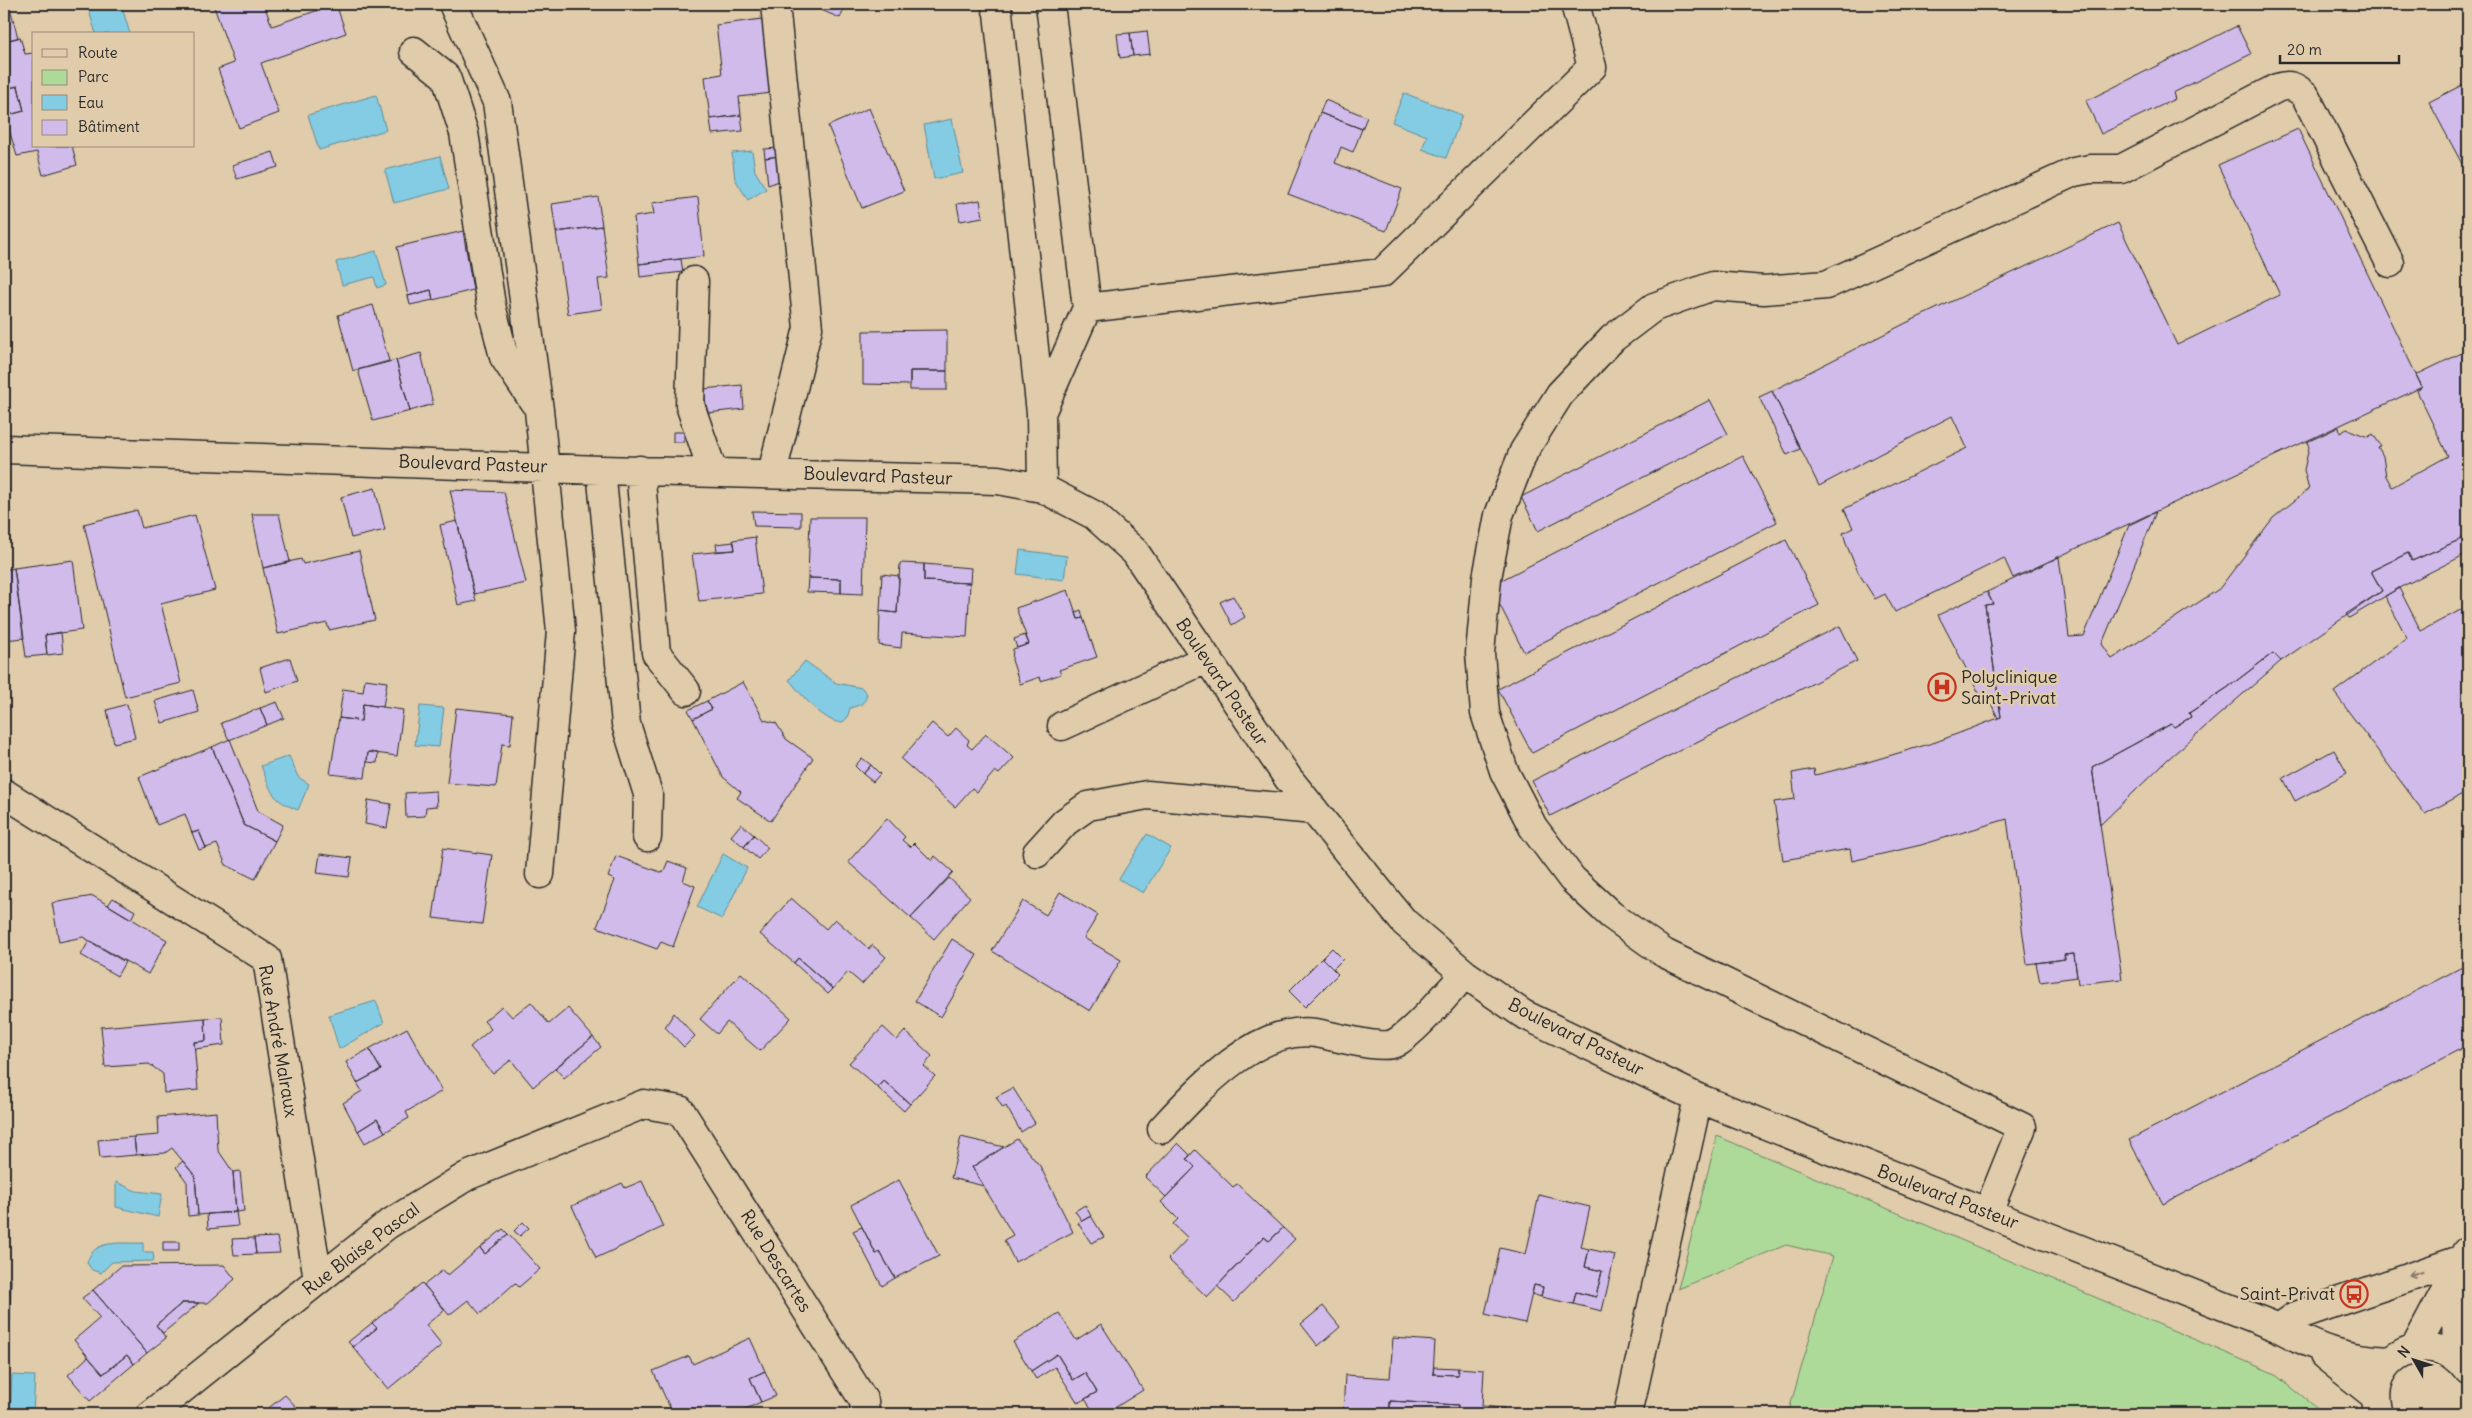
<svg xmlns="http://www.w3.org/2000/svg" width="2472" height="1418" viewBox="0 0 2472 1418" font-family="Delius,sans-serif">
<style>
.green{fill:#adda99;stroke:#6c8262}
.water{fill:#83cce3;stroke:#608c99}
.building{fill:#d0bbeb;stroke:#2b2b2b}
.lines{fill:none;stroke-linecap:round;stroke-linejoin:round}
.minor-casing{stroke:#2b2b2b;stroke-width:31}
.minor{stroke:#e0cbaa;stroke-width:28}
.oneway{stroke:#867b6a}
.labels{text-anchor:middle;stroke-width:5;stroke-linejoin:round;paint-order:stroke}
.street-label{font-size:18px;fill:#2b2b2b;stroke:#e0cbaa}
.poi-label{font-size:18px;fill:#2b2b2b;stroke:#e0cbaa;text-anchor:start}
</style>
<rect width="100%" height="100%" fill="#e0cbaa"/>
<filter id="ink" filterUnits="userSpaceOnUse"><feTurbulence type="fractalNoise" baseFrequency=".02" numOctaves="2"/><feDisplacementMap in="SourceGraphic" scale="10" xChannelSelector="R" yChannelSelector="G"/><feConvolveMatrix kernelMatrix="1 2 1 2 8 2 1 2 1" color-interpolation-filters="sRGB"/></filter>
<g filter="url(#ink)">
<path class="green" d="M1717 1136 2273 1373 2325 1414H1788L1833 1256 1786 1245 1678 1289Z"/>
<path class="water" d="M87 4H121L130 34H96Z
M1404 93 1462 115 1446 158 1422 149 1427 136 1392 122Z
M376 95 386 130 319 150 308 115Z
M952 119 963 173 934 179 924 125Z
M752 151 755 171 766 189 748 200 735 179 732 153Z
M440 156 449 189 394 203 385 170Z
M376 251 386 285 377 288 374 277 342 285 336 262Z
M1020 550 1067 556 1064 580 1017 574Z
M805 661 836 683 862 688 867 694C865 705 859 705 850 708L847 718 842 723C823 722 801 694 789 680Z
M420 706 444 708 439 747 415 745Z
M289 756 298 777 309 784 298 810C270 799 272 792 261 766Z
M1147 834 1171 848 1143 893 1119 879Z
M723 854 747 868 722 919 697 907Z
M376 1001 384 1023 339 1049 329 1015Z
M116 1182 136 1191 162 1194 158 1217 116 1207Z
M143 1243V1252H153L154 1261 112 1262 101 1273 92 1270 87 1263C93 1238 121 1244 143 1243Z
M12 1375 35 1376 33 1414H10Z"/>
<path class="building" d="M4 4H9L18 38 4 41Z
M213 4H269L264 5 272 26 336 4 346 33 261 63 279 113 239 128 218 69 234 63Z
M807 4H846L840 18Z
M762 19 771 93 739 97 741 115 710 119 705 77 722 74 716 25Z
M2237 26 2251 54 2173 93 2175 99 2101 134 2086 101Z
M1147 31 1150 54 1133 56 1130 33Z
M1130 33 1133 56 1120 58 1117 34Z
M20 37 25 54 34 53V146H72L77 165 43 175 37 152 17 156 5 116 24 111 18 86 4 89V41Z
M2468 82V175L2429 102Z
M18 86 24 111 5 116 4 89Z
M1325 100 1367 117 1362 129 1320 113Z
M869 108 904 191 862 208 828 126Z
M1320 113 1362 129 1353 152 1341 147 1335 163 1402 189 1386 231 1288 194Z
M741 115 743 131 712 134 710 119Z
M2298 129 2422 387 2013 578 2004 558 1895 612 1885 594 1875 599 1858 572 1847 546 1843 533 1853 528 1844 509 1967 448 1952 416 1819 486 1772 391 1906 323 2118 223 2177 345 2280 295 2218 165Z
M779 148V156L765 158 764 149Z
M273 152 278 167 237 179 232 165Z
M779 156 782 180 768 185 765 158Z
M598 197 602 226 556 232 552 204Z
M698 197 704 256 639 264 634 217 654 214 652 203Z
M980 200 983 217 960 221 957 204Z
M602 226 609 278 598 279 602 309 568 314 556 232Z
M463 231 473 290 433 300 431 290 408 296 397 247Z
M681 259 683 272 640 277 639 264Z
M431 290 433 300 410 305 408 296Z
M373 305 389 361 353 371 338 315Z
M947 330V371H910V385L863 384V331Z
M2468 350V536L2412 561 2408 553 2371 571 2382 591 2281 661 2273 653 2227 688 2189 713 2191 717 2174 727 2171 724 2092 767 2122 979 2078 984 2074 954 2064 955 2065 959 2027 964 2007 819 1921 845 1852 861 1850 849 1783 860 1774 802 1795 799 1792 773 1814 769 1815 775 1861 764 1936 742 2001 717 1985 605 1993 604 1987 592 2059 557 2069 637 2084 636 2129 525 2156 512 2102 644 2112 659 2219 589 2273 518 2309 489 2304 470 2309 447 2307 442 2339 427 2340 433 2347 429 2368 437 2373 434 2381 446 2378 447 2383 456 2386 476 2392 487 2448 456 2417 391 2422 387 2416 375Z
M421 353 433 404 410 411 396 360Z
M396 360 410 411 373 421 358 370Z
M910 371H947V390H910Z
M742 385 744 409 707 413 704 389Z
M1772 391 1800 449 1787 455 1759 397Z
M1710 400 1728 434 1538 531 1521 497Z
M673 432H684V442H673Z
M1743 456 1777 522 1524 652 1490 586Z
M375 488 385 530 351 538 341 497Z
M450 490 504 492 526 583 474 594Z
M137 510 142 528 195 515 215 590 161 604 181 683 125 697 84 524Z
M752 511 801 512V527L754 526Z
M252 514H279L290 562 263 568Z
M810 517H865L863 594 841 593V579L808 578Z
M457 521 476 601 458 605 440 525Z
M2468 536V553L2399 588 2349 618 2346 614 2382 591 2371 571 2408 553 2412 561Z
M755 537 762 594 699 601 692 554 735 550 733 540Z
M1786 540 1819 605 1532 753 1498 689Z
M734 542 735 550 717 551 716 544Z
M359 551 375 620 329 630 327 623 278 634 263 568 301 559 303 564Z
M73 560 82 630 45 635 47 655 26 657 14 568Z
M900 563 924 564V581L970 583 967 637 902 633 901 648 879 645 880 611 897 613Z
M924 564 971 568 970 583 924 581Z
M14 568 24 638 4 640V570Z
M882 574 899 576 897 613 880 611Z
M808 578 841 579V593L807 592Z
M2399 588 2421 631 2468 606V791L2425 814 2334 692 2407 638 2385 596Z
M1068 590 1078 619 1083 618 1097 657 1059 670 1061 674 1041 681 1040 677 1020 684 1012 660 1013 649 1029 644 1016 608Z
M1987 592 1993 604 1985 605 2001 717 1998 718 1985 691 1980 695 1938 615Z
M1233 596 1245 617 1232 625 1220 602Z
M1081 610 1083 618 1078 619 1076 612Z
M1840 626 1857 661 1550 816 1532 781Z
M61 632 63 653 47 655 45 635Z
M1025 635 1029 644 1017 648 1014 639Z
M2273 653 2281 661 2167 760 2100 825 2092 767 2171 724 2174 727 2191 717 2189 713 2227 688Z
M290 658 297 681 266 692 260 668Z
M365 679 387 682 383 707 363 704 361 721 339 718 343 689 363 692Z
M743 682 764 720 776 723 786 739 813 758 771 821 737 798 741 792 723 777 693 719 712 709 707 701Z
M193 690 199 712 162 723 155 701Z
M707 701 712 709 693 719 688 710Z
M277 702 284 718 267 725 260 708Z
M127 704 135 738 114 743 107 710Z
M363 704 403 710 397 756 368 752 365 778 330 774 339 718 361 721Z
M4 706 8 741 4 742Z
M260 708 267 725 229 740 221 723Z
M456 708 513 714 510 745 502 744 496 787 447 783Z
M932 723 948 737 956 728 969 740 967 745 972 749 986 734 1014 758 999 774 995 771 977 792 972 788 955 807 901 759Z
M230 739 258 811 283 825 275 841 244 825 212 747Z
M212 747 244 825 275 841 255 879 226 865 217 844 206 848 199 831 192 833 185 814 157 825 139 777Z
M2334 750 2347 773 2295 801 2283 778Z
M368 752 378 753 377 763 367 762Z
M862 758 871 765 863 774 855 766Z
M871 765 880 774 873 782 863 774Z
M436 791 437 806 426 807 425 816 406 817 405 793Z
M368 800 391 804 387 828 365 824Z
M887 818 905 837 902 840 910 847 914 843 932 861 935 856 953 872 911 918 848 862Z
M741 824 754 835 744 847 731 836Z
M199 831 206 848 199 850 192 833Z
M754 835 768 848 758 859 744 847Z
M443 848 492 855 482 924 433 918Z
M320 854 352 858 349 877 317 873Z
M616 856 663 873 668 861 687 868 683 881 695 886 673 947 661 942 657 949 597 927 615 880 608 877Z
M949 878 970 897 934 939 911 918Z
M1060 892 1098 915 1084 938 1121 960 1090 1011 992 951 1023 901 1046 915Z
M93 896 167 940 148 974 83 937 59 942 52 903Z
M113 898 135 911 131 919 108 905Z
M791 898 826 929 835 919 869 949 872 945 886 957 862 984 848 972 833 989 798 958 794 963 760 934Z
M952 939 977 955 941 1017 915 1001Z
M89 941 125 962 117 976 81 955Z
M1332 948 1343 959 1333 969 1322 958Z
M2074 954 2077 977 2040 982 2036 963 2065 959 2064 955Z
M798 958 833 989 828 994 794 963Z
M1322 958 1338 974 1305 1007 1289 991Z
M2468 964V1045L2163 1204 2129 1140Z
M741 973 791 1018 760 1051 727 1022 717 1034 700 1019Z
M531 1002 549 1024 568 1008 593 1037 533 1087 511 1060 493 1074 470 1047 491 1029 484 1021 502 1006 512 1017Z
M674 1013 695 1036 684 1047 665 1027Z
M222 1017 224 1045 195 1049 194 1042 206 1041 205 1018Z
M205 1018 206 1041 194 1042 198 1090 164 1093 163 1074 149 1064 105 1067 101 1027Z
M883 1027 897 1040 905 1031 932 1056 924 1066 935 1076 910 1104 884 1081 878 1088 849 1063Z
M407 1028 442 1091 406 1112 409 1118 385 1132 377 1119 358 1131 343 1103 362 1091 357 1083 381 1070 369 1049Z
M593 1037 601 1047 564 1078 555 1068Z
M369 1049 381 1070 357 1083 346 1062Z
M884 1081 910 1104 904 1111 878 1088Z
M1013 1088 1035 1123 1021 1132 1006 1106 1003 1108 996 1097Z
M216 1112 218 1150 233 1172 236 1212 198 1215 195 1176 172 1148 165 1153 136 1155 134 1137 159 1135 158 1117Z
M377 1119 385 1132 365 1143 358 1131Z
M134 1137 136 1155 100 1158 98 1140Z
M961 1137 1004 1147 972 1167 984 1186 951 1178Z
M1017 1139 1040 1166 1073 1232 1015 1262 1004 1240 1013 1235 972 1167Z
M1178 1143 1190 1155 1187 1159 1195 1167 1166 1197 1145 1177Z
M1195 1150 1233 1187 1237 1184 1283 1228 1269 1241 1264 1237 1207 1297 1168 1259 1188 1238 1173 1224 1178 1219 1161 1202 1195 1167 1187 1159Z
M183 1161 195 1176 198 1215 188 1216 187 1182 176 1167Z
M240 1171 244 1211 236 1212 233 1172Z
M899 1180 939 1256 895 1278 880 1252 876 1254 851 1205Z
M642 1181 663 1227 596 1258 572 1206 622 1183 625 1188Z
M1539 1195 1590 1207 1581 1247 1589 1249 1585 1267 1602 1271 1596 1297 1576 1292 1573 1304 1541 1297 1543 1287 1534 1285 1525 1323 1485 1314 1500 1248 1526 1254Z
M1085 1205 1091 1216 1082 1221 1075 1211Z
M236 1212 238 1226 208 1229 207 1214Z
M1091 1216 1104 1237 1091 1243 1078 1223Z
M523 1222 529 1228 520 1236 514 1231Z
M862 1227 876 1254 880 1252 895 1278 882 1286 853 1231Z
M1283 1228 1295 1239 1234 1302 1217 1286 1264 1237 1269 1241Z
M503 1229 508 1234 485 1254 480 1248Z
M508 1234 540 1269 519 1287 515 1283 480 1314 468 1300 449 1315 424 1285 443 1270 448 1275 480 1248 485 1254Z
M277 1237 280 1253 256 1254 254 1238Z
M254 1238 256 1254 234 1255 232 1239Z
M163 1242H179V1251H163Z
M1589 1249 1615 1255 1602 1311 1573 1304 1576 1292 1596 1297 1602 1271 1585 1267Z
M224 1265 235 1279 208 1303H182L156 1325 166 1338 147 1353 93 1290 121 1266Z
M4 1279H11L9 1341H4Z
M422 1283 445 1309 426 1325 442 1345 388 1389 353 1347 377 1328 372 1323Z
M1534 1285 1543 1287 1541 1297 1532 1294Z
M93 1290 147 1353 134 1364 127 1355 103 1374 74 1340 100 1318 82 1298Z
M182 1303H199L163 1333 156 1325Z
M1323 1306 1340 1327 1318 1346 1301 1324Z
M1059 1313 1076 1340 1101 1324 1143 1390 1105 1414H1095L1085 1399 1097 1392 1085 1373 1073 1380 1057 1354 1031 1371 1013 1342Z
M372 1323 377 1328 353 1347 348 1342Z
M750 1338 765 1371 750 1378 761 1402 735 1414H714L712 1411 706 1414H673L653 1371 689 1356 693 1364Z
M1393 1338 1435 1341 1433 1374 1458 1375V1368L1484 1370 1482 1406 1504 1408V1414H1457L1458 1405 1390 1401V1414H1343L1345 1375 1390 1378Z
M1057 1354 1073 1380 1085 1373 1097 1392 1078 1403 1055 1367 1036 1379 1031 1371Z
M127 1355 134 1364 90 1401 68 1375 88 1357 103 1374Z
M1434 1367 1458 1368V1375L1433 1374Z
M765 1371 776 1396 761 1402 750 1378Z
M285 1395 303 1414H261Z
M1390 1401 1458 1405 1457 1414 1390 1413Z"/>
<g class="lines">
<g class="minor-casing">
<path id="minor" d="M453 4 497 102 539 410 561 631 540 874
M995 4 998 13 1041 413 1042 488
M1050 4 1087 308
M414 51 446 77 464 133 491 305 504 357 534 402
M694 281 690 405 713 472
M1041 413 1087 308 1382 273 1592 67 1575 4
M4 449 601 470 998 480 1042 488 1094 515 1135 552 1288 778 1404 922 1465 974 1523 1014 1698 1098 2279 1328C2319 1349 2344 1359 2390 1361
M601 470 626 724 648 794 647 837
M640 470 656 653 686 691
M772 473 808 328 775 4
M1062 726 1206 659
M4 793 267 959 318 1279
M1037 853 1065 822 1088 806 1147 795 1314 810
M1162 1129C1198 1090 1258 1024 1316 1033 1333 1036 1382 1050 1395 1043 1415 1032 1448 992 1465 974
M1988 1212 2022 1127 1664 953 1611 915 1572 879 1533 827 1504 771 1485 713 1480 653 1487 578 1499 515 1524 451 1560 394 1613 338 1654 307 1713 286 1764 290 1826 285 2074 172 2090 169H2121L2277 88C2289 84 2295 86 2305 95L2390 263
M2279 1328 2296 1316 2463 1259
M2415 1348 2466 1252
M2324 1355 2375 1396
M2457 1358 2456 1312 2461 1273
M151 1414 387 1225 467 1176 644 1104 680 1110 864 1401 865 1414
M1628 1414 1698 1098
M2379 1414C2361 1356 2433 1322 2468 1371"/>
</g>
<use href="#minor" class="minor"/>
</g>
<defs><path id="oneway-shaft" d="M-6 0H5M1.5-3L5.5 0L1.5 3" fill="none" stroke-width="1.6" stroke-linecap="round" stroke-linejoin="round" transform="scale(1.25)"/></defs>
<use class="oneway" href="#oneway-shaft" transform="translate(2416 1274) rotate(162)"/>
</g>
<defs>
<g id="hospital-ring" transform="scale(1.4375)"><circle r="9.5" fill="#e0cbaa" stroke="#c8321e" stroke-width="1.5"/><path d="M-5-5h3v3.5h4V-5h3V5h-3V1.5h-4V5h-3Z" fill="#c8321e"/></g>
<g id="bus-ring" transform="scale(1.4375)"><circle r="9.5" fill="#e0cbaa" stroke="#c8321e" stroke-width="1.5"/><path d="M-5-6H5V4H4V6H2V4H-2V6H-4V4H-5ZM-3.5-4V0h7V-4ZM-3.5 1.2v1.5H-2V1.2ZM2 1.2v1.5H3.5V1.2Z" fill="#c8321e"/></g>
</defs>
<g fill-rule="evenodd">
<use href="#hospital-ring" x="1942" y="687"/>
<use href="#bus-ring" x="2354" y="1294"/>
</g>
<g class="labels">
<g class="street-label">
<text transform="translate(473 464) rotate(2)" y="6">Boulevard Pasteur</text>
<text transform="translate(878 476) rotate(2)" y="6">Boulevard Pasteur</text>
<text transform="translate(1222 682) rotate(56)" y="6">Boulevard Pasteur</text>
<text transform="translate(1576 1037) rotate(27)" y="6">Boulevard Pasteur</text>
<text transform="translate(278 1041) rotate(80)" y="6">Rue André Malraux</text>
<text transform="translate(1948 1197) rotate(21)" y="6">Boulevard Pasteur</text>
<text transform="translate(361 1249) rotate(-37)" y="6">Rue Blaise Pascal</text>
<text transform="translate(776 1261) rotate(58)" y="6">Rue Descartes</text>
</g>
<g class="poi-label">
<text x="1961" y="683">Polyclinique<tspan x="1961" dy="21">Saint-Privat</tspan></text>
<text x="2335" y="1300" text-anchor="end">Saint-Privat</text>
</g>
</g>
<rect width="2472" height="1418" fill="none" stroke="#e0cbaa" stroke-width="20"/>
<rect x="10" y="10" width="2452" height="1398" fill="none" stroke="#2b2b2b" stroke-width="2" filter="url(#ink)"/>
<rect x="32" y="32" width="162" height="115" fill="#e0cbaa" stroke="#988b77"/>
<rect x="42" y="49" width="25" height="8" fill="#e0cbaa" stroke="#988b77"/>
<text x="78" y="58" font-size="15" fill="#2b2b2b">Route</text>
<rect x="42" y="70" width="25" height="15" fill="#adda99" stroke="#988b77"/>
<text x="78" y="82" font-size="15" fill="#2b2b2b">Parc</text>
<rect x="42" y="95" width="25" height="15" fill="#83cce3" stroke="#988b77"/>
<text x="78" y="108" font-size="15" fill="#2b2b2b">Eau</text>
<rect x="42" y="120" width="25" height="15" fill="#d0bbeb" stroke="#988b77"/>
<text x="78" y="132" font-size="15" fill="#2b2b2b">Bâtiment</text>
<g transform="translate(2414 1360) rotate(309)" stroke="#e0cbaa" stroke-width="4" paint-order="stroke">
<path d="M0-4L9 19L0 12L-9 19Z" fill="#2b2b2b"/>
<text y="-8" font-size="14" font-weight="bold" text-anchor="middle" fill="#2b2b2b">N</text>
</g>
<path d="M2280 55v8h119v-8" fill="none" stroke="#2b2b2b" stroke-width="2.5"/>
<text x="2287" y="55" font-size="15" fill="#2b2b2b" stroke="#e0cbaa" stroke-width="4" paint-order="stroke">20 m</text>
</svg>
